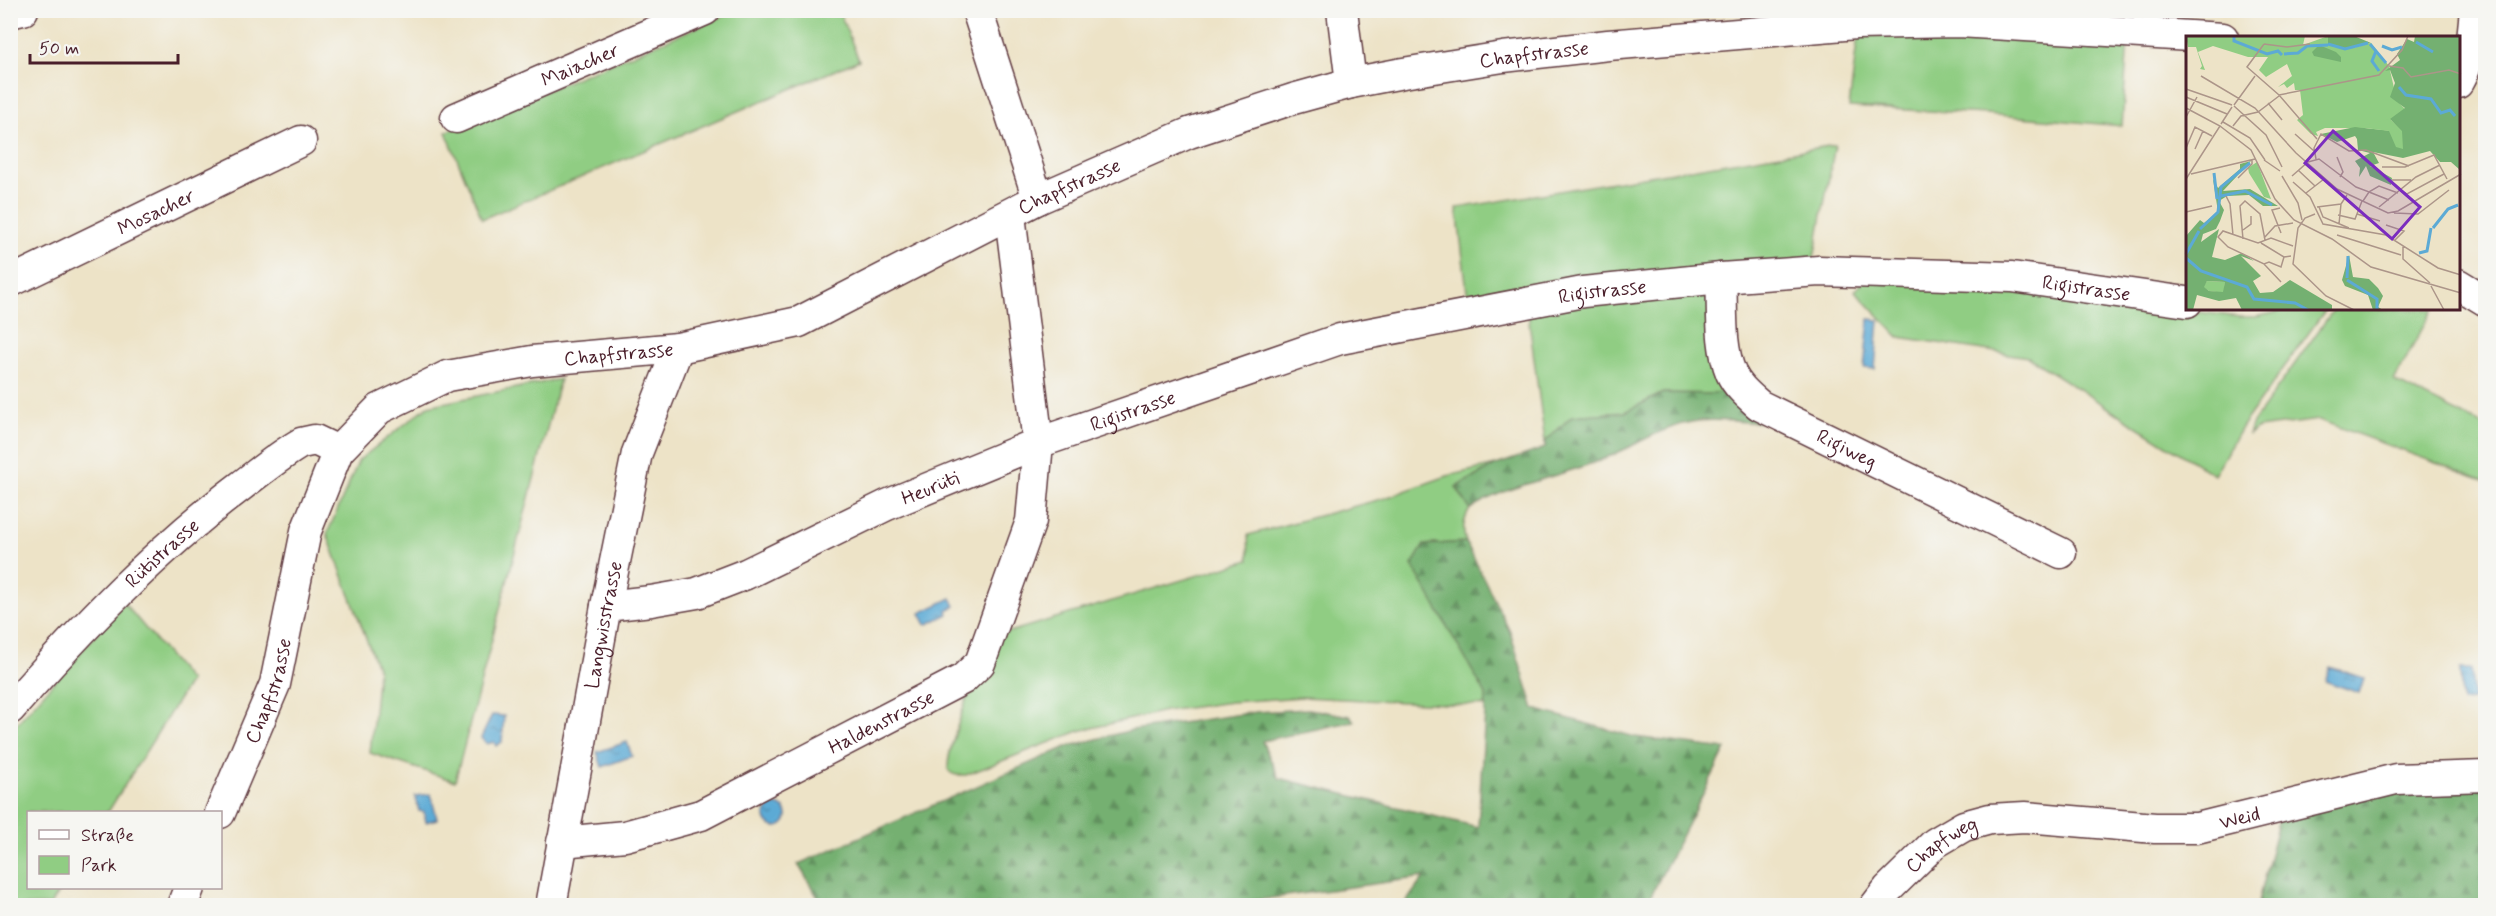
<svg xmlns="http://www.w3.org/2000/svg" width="2496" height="916" viewBox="0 0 2496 916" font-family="Mynerve,sans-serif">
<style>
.green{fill:#90cd83;stroke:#6d7657;stroke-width:1.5}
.forest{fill:url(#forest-firs);stroke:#5f684e;stroke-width:1.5}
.water{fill:url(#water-ripples);stroke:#536480;stroke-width:1.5}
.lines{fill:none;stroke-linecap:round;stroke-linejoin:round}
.minor-casing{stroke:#623c42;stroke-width:33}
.minor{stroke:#fff;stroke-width:30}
.labels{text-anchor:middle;stroke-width:4.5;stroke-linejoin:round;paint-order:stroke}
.street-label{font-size:20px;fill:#4a1f2b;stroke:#f6f6f2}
.inset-river{fill:none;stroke:#5caad5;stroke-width:3}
.inset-road{fill:none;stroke:#ac9589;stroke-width:1.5}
.view{fill:#7b2cbf;fill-opacity:0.15;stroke:#7b2cbf;stroke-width:3}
.inset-edge{fill:none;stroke:#4a1f2b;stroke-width:3}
</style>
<defs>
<pattern id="forest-firs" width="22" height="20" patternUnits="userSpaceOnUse" patternTransform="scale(1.5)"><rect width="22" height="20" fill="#74b071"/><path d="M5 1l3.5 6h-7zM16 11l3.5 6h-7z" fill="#618f5d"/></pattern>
<pattern id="water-ripples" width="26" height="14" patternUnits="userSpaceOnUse" patternTransform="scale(1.5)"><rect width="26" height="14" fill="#5caad5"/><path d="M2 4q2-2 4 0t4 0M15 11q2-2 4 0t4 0" fill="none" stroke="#4e8aad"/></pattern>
</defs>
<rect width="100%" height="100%" fill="#f6f6f2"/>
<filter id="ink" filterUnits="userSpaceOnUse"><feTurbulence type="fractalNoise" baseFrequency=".0167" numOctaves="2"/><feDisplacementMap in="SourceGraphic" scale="12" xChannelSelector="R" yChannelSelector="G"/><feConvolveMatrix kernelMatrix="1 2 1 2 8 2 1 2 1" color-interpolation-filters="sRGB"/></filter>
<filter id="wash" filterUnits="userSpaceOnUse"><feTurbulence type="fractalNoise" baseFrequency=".008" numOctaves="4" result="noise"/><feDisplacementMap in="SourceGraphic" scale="24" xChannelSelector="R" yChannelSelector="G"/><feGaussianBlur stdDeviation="1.35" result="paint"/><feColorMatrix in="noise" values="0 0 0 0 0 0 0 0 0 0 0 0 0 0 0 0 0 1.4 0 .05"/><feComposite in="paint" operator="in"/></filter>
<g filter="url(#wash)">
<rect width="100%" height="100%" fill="#ede3c7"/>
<path class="green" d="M736 11H839L859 60 482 219 446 132Z
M1858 35 2128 40 2122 126 1987 114 1849 107Z
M1835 145 1813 264 1468 300 1457 208Z
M1865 279 1981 285 2240 317H2256L2290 309H2326L2242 426 2214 475 2028 357 1899 337 1855 291Z
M1705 289 1732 386 1714 394 1663 393 1625 412 1572 416 1545 442 1527 306Z
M2334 309H2433L2394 381 2485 426V481L2319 420 2258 428 2249 434 2253 422Z
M560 379 455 781 370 753 378 670 327 534 359 460 428 406Z
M1496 465 1456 487 1470 509C1463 521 1462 530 1466 542L1424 545 1486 695V706L1302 697 1231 702 1165 711 1079 731 966 775C960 775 953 776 949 771 943 761 966 702 970 689 978 671 990 653 999 635L1249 560 1248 535 1385 498 1447 476Z
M124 603 190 681 108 812H28V888H61L50 905 11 906V730Z"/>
<path class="forest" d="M1732 386 1765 422C1739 423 1713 417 1687 423 1656 430 1632 448 1603 459 1560 477 1509 484 1470 509L1456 487 1496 465 1545 448V442L1572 416 1625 412 1663 393 1714 394Z
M1466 542 1510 632 1534 709 1635 737 1726 749 1646 905H1404L1424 877 1214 906H823L798 864 1069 746 1132 730 1256 712 1308 709 1350 716 1354 721 1262 741 1279 778 1478 827 1486 695 1412 565 1424 545Z
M2485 776V905L2257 906 2282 806Z"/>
<path class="water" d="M1869 319 1879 320 1875 369 1864 368Z
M951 598 955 606 947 610 948 614 926 625 920 613Z
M2330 667 2364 678 2359 693 2325 681Z
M2460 669H2471L2474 701 2462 702Z
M492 715 504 716 502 742 496 746 494 742 487 744 481 738Z
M627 742 632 756 602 767 597 752Z
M431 794 437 819 426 822 424 812 419 811 415 796Z
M765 816a11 11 0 1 1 22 0a11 11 0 1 1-22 0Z"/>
</g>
<g filter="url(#ink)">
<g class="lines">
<g class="minor-casing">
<g id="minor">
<path d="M977 10 1038 199"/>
<path d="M1342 10 1351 83"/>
<path d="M10 13 23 10"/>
<path d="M2458 83C2472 59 2472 37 2475 10"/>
<path id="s1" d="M456 118 705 10"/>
<path id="s2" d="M1721 278C1723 308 1719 344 1731 373 1737 386 1748 395 1759 405L2061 553"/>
<path id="s3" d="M10 282 301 141"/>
<path d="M2458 284 2486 301"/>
<path id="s4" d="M606 606 651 601 697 593 746 574 887 505 1038 443 1010 215"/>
<path id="s5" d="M10 709C81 629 156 550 241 486 261 471 280 455 301 443L315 440 338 451"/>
<path id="s6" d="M220 813 275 684 306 531 338 451 379 409 447 376 532 361 678 348 799 322 1038 199 1189 133 1293 99 1351 83 1403 73 1503 57 1608 45 1856 24 1959 22 2223 38"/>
<path id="s7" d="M562 842 625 836 701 815 963 679 980 663 1031 521 1038 443 1340 339 1583 292 1721 278 1819 271 2012 277 2187 302"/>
<path d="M182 906 189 888"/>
<path id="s8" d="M551 906 606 606 637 453 678 348"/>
<path id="s9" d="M1875 906 1888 889 1935 843 1964 826 1990 819 2025 817 2155 828H2197L2396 779 2486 776"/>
</g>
</g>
<use href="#minor" class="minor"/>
</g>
</g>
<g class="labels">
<g class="street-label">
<text dy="7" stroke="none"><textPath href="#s6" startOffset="1662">Chapfstrasse</textPath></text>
<text dy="7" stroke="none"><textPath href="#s1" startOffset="135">Maiacher</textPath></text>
<text dy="7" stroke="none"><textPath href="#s6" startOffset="1176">Chapfstrasse</textPath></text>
<text dy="7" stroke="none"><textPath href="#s3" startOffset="162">Mosacher</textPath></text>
<text dy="7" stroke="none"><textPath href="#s7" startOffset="1762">Rigistrasse</textPath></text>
<text dy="7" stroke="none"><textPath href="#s7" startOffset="1276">Rigistrasse</textPath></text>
<text dy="7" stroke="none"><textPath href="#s6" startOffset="690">Chapfstrasse</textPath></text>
<text dy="7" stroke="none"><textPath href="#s7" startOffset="790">Rigistrasse</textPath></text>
<text dy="7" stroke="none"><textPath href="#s2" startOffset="237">Rigiweg</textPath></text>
<text dy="7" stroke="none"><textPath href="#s4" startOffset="348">Heurüti</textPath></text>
<text dy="7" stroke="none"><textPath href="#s5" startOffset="218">Rütistrasse</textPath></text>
<text dy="7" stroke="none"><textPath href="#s8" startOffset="286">Langwisstrasse</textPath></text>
<text dy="7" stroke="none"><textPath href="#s6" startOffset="132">Chapfstrasse</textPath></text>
<text dy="7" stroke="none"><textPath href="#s7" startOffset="345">Haldenstrasse</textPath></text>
<text dy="7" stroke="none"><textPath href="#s9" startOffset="399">Weid</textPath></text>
<text dy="7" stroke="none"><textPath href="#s9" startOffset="92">Chapfweg</textPath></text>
</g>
</g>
<g transform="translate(2186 36)">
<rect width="274" height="274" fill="#ede3c7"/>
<path d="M0 0H119L117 9 142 0V8L167 12 185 7 203 30 211 65 219 73 194 92H139L130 96 132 100 125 98 111 84 117 79 114 54H109L108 47 101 52 98 48 92 51 106 40 101 28 80 41 73 34 82 21H62L27 10 12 16 19 34 14 33 16 30 10 11H2ZM71 126 85 163 78 161 63 137 62 132ZM21 245 39 246 38 257 23 255 17 251Z" fill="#90cd83"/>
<path d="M142 0H168L185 7 159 13 142 8ZM229 0H274V134L265 126H254L244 115 217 122 187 116 193 127 184 130 206 142 205 149 184 140 180 130 173 141 174 132 169 125 184 117 172 114 171 103 169 100 151 106 135 98 169 91 216 96 204 83 219 72 204 61 209 47 204 34 199 35 214 24 211 18 221 3 228 6ZM133 9 150 16 155 21V26L128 20 126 16ZM65 125 37 155 64 153 92 170H77L63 159 41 160 33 165 38 174 34 185 30 193 17 198 15 206 33 193 26 221 39 224 56 217 68 225 55 220 75 240 67 245 74 257 87 256 104 244 146 269V274H56L50 262 33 265 11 259 7 274H0V200L14 184 18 187 32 176 27 143 32 152 54 133V128ZM21 245 39 246 37 256 23 255 18 251ZM163 219 167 241 183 243 192 252 197 260 192 271 197 274H187L182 259 159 250 156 244Z" fill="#74b071" fill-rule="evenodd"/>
<path d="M204 83 216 95 217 113 210 111 203 95 171 91Z" fill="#90cd83"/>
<path class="inset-river" d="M48 0V5L81 18 92 15 96 19M230 6 247 16M142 8 159 13 182 7M184 8 200 27M196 10 206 14 216 11M190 15 186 25 193 35M98 18 112 17 121 10 142 9M213 51 220 59 245 63 255 77 264 74 269 80M28 137 31 163M35 160 59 155 86 169M247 192 262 173 272 169M14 193 32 176 35 151 64 127M233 217 241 215 245 192M0 218 13 195M0 222 15 235 61 251 68 263 109 267 122 274M161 242 162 220M161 244 191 263V274"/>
<path class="inset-road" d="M78 8 61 31 93 59 131 103M78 8 101 11 124 8M203 30 217 32 225 41 263 34 275 38M15 40 69 72 110 117 151 153 202 177 212 175 275 138M0 53 46 69M93 59 193 39 216 14 222 0M0 61 41 78M82 67 96 84M48 69 69 40M48 70 80 99 96 131M0 72 34 90 0 143M0 81 11 61M37 86 64 102 79 124M35 88 46 71M34 90 65 114 89 163 108 184 146 203 185 231 275 257M47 90 55 80 72 76 93 60M109 98 128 115M0 112 9 91 26 100M9 113 17 95M151 121 157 136 154 141M130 123 128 112 135 98 163 115 180 114 223 130M78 124 94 135M196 131H219L248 119 261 143M112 134 129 150M5 138 69 123M96 140 112 167 116 184M106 140 122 126 133 123 170 151 183 156 193 150 212 157M52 142 66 128V124M206 144H225M107 146 124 161 137 188 200 199 252 232 275 239M215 155 221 158 258 138M120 157 138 143M40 160 44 168 47 199M177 165 183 156 203 164M131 171 155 168 161 159M133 171 137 181 163 192M193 171 230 141 254 129M94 172 86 174 95 197M0 176 26 170M208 177 232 178 263 154M129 178 119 182 112 192 107 228 140 260 168 274M171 178 194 185M152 179 169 183 176 165M153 188 155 168M200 189 218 195 209 204M57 194 65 188V180M151 199 215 219M78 202 89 190 107 187M57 203 54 170 59 165 74 178 79 204M75 207 98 221M217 210V223L244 247M105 220 98 221 95 231 83 226 78 228 42 211 32 201 37 195 72 207 85 202 107 210M78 228 95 246M245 250 258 274"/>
<path class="view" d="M147 95 234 171 206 203 119 127Z"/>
<rect width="274" height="274" class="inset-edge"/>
</g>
<rect width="2496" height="916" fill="none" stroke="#f6f6f2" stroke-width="36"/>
<rect x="27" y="811" width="195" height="78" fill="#f6f6f2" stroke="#b1a0a2" stroke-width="1.5"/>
<rect x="39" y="830" width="30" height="9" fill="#ffffff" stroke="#b1a0a2" stroke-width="1.5"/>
<text x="81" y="841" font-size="18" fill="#4a1f2b">Straße</text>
<rect x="39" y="856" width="30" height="18" fill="#90cd83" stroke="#b1a0a2" stroke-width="1.5"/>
<text x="81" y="871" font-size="18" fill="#4a1f2b">Park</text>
<path d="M30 54v9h148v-9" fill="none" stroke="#4a1f2b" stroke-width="3"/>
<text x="39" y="54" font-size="18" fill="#4a1f2b" stroke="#f6f6f2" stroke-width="4.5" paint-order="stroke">50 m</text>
</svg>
